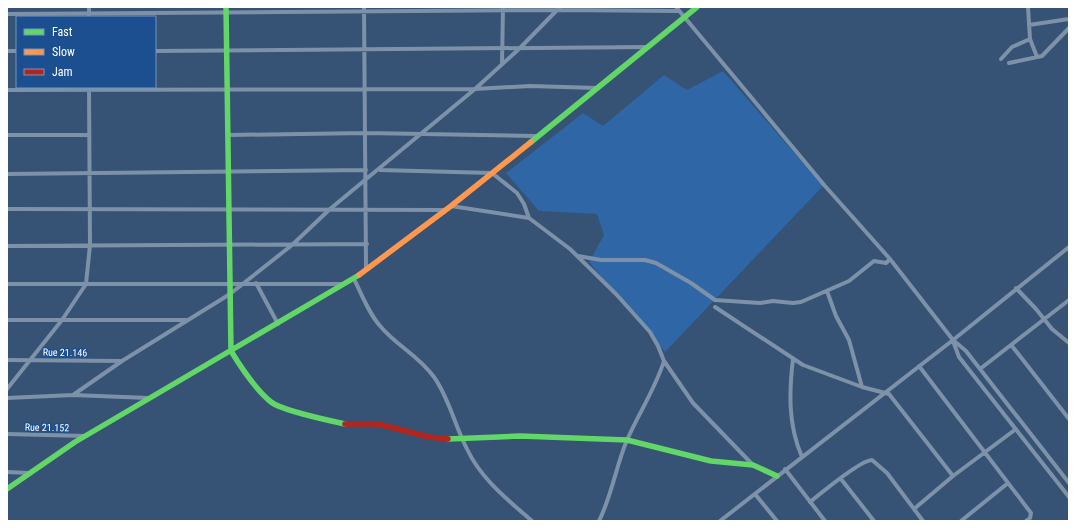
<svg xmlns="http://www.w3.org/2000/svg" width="1076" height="528" viewBox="0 0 1076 528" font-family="'Roboto Condensed',sans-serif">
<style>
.green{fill:#2f66a5}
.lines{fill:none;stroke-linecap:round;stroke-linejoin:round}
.street{stroke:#7d92a8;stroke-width:4}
.fast{stroke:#63d668;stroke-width:5.5}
.slow{stroke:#ff974d;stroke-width:5.5}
.jam{stroke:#b3261e;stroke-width:5.5}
.labels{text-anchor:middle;stroke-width:3;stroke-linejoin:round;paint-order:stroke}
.street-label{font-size:10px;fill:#fff;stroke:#1b4f8f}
</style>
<rect width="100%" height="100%" fill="#365274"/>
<path class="green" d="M723 71 823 186 665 352 589 262 604 235 597 214 539 211 506 173 583 113 603 126 664 75 687 90Z"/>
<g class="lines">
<path class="street" d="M89 7V17
M364 7 366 268
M676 7 825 186 890 259 953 340 966 351 1069 483
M1028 7 1030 39 1037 57
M7 14 557 10 678 11
M1029 25 1069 19
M7 51H17
M155 51 647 47
M1001 59 1012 47 1030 39
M1009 63 1042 56 1069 28
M502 64 503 7
M7 90 475 89 530 86 597 88
M7 135H89
M229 135 366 133 536 136
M380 170 492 173 517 193 524 204 529 218
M7 174 366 170
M451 206 529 218 570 249 616 294 650 332 658 346 664 361 693 403 753 465
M7 209 445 210
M7 246 367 244
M578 256 601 260H645L656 263 691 283 715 300 760 303 773 301 793 303 801 302 849 281 874 261 886 263 890 259
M354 279C362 295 369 314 381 327 397 346 418 355 434 377 449 398 455 426 467 449 481 479 508 500 532 521
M256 283 278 324
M7 284H342
M1016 288 1036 309 1052 329 1069 343
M827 291 836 316 849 340 862 387
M715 307 803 365 862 387 889 394 953 476
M7 320H187
M953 341 959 357 1069 497
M1012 346 1069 419
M793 359C789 392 788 425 802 457
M7 360 122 361
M919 366 1031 513 1030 518 1026 521
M980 369 1069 300
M7 389 62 320 86 284 90 245 89 88
M73 395 122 361 230 294 292 245 330 209 475 89 520 48 560 7
M7 398 73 395 149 398
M7 434 86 436
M785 469 825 521
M7 472 29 473
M841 479 874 521
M755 494 777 521
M810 502C821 493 861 460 872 460L887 473 923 521
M914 509 953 476 1016 429
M599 521C612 495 616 466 627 440 639 413 655 389 664 361
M720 521 953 340 1069 247
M961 521 1008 483"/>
<path class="fast" d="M226 7 231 351C242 369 255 389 271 402 281 410 331 421 345 424
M531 142 697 7
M448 439 520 436 627 440 711 461 753 465 777 476
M7 489 75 442 359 275"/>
<path class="slow" d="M359 275 451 206 531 142"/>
<path class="jam" d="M345 424H378L429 437 448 439"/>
</g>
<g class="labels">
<g class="street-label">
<text transform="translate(65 352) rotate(1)" y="4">Rue 21.146</text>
<text transform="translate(47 427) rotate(1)" y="4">Rue 21.152</text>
</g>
</g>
<rect width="1076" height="528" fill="none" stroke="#ffffff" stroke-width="16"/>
<rect x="16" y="16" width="140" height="72" fill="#1b4f8f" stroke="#7695bc"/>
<rect x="24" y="29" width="20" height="6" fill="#63d668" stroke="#7695bc"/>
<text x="52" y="36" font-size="12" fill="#ffffff">Fast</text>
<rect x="24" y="49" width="20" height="6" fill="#ff974d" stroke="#7695bc"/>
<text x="52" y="56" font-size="12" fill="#ffffff">Slow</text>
<rect x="24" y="69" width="20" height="6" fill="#b3261e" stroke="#7695bc"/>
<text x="52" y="76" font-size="12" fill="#ffffff">Jam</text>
</svg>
